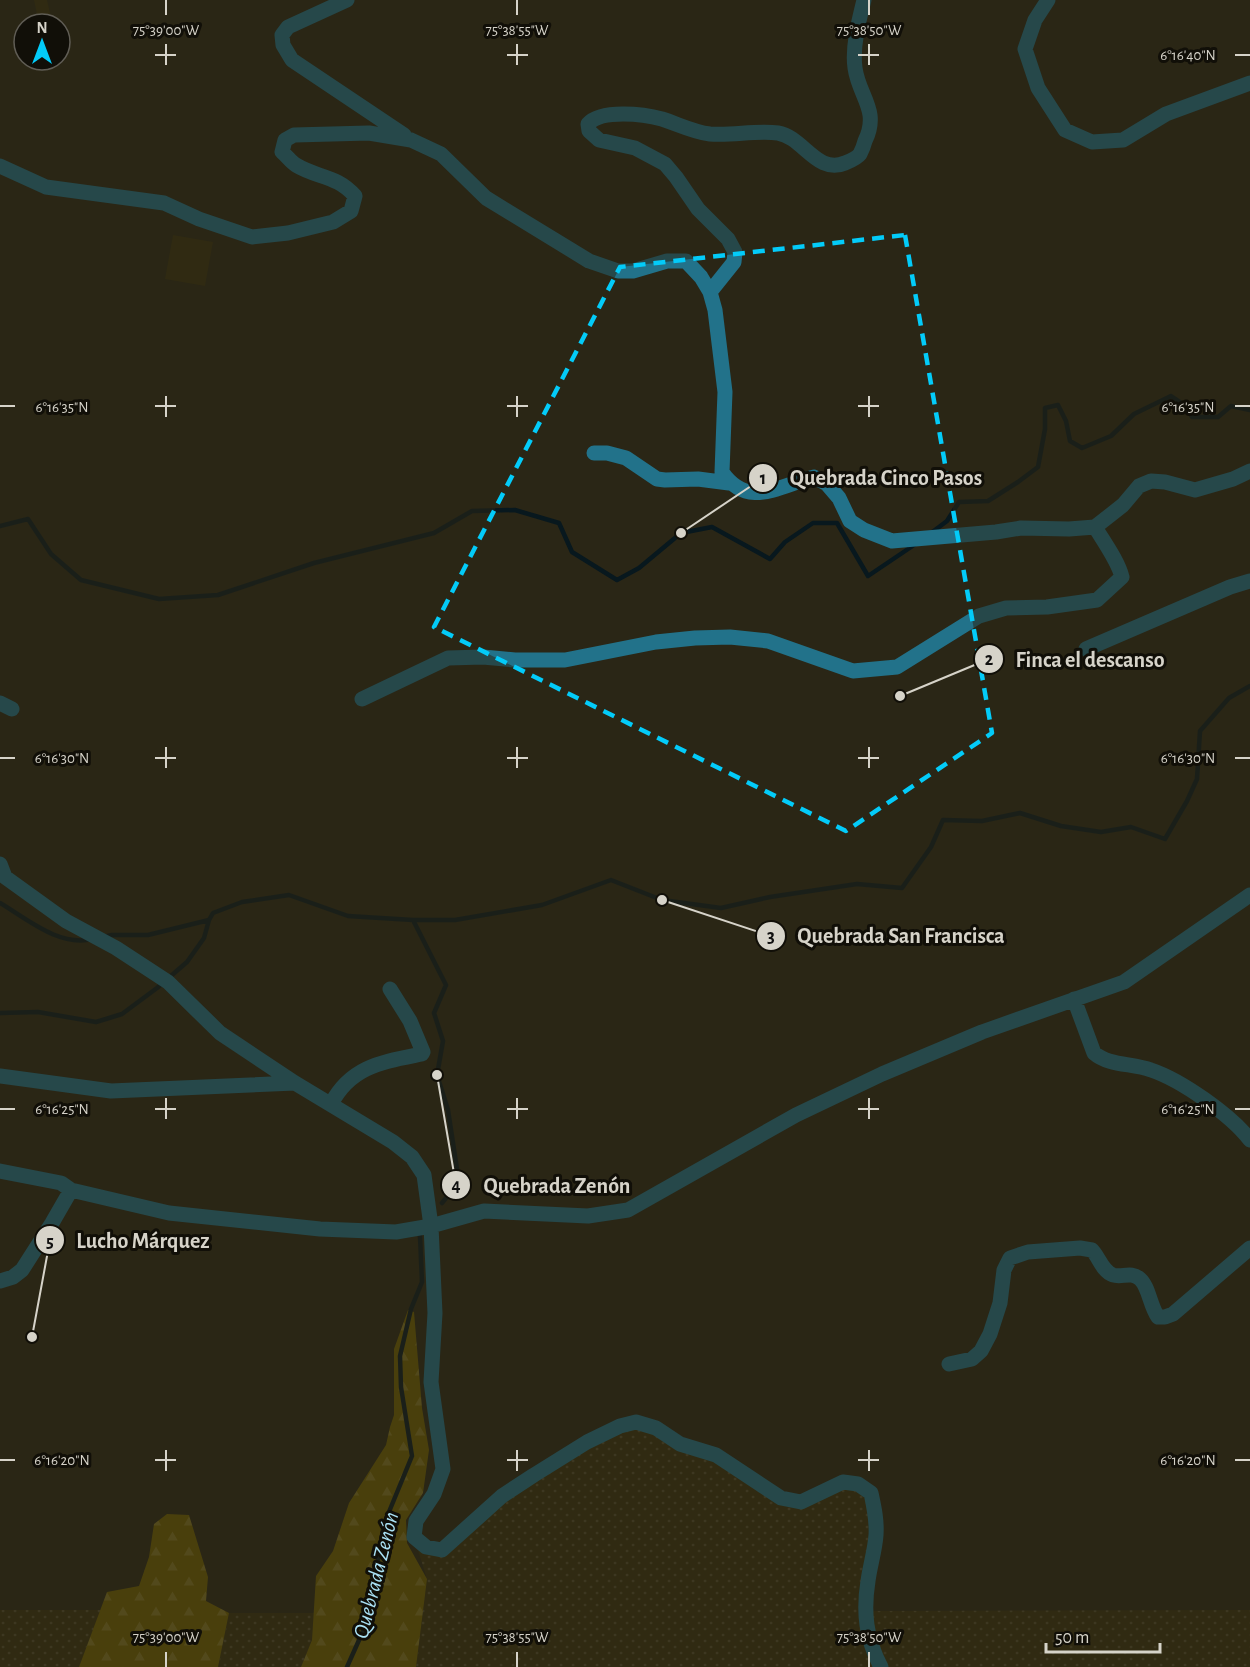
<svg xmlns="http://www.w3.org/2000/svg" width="1250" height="1667" viewBox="0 0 1250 1667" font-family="'Alegreya Sans',sans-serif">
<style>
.grass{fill:url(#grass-dots)}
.forest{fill:url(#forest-firs)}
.garden{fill:#38300e}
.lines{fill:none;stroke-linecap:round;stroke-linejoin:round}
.stream{stroke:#08181e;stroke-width:4.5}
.minor{stroke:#22728a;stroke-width:15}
.marked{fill:none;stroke:#03cbf9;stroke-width:4.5;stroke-dasharray:12 8;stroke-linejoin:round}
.ticks{fill:none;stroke:#d6d3c9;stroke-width:2}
.labels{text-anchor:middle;stroke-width:6;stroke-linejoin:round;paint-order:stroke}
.water-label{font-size:22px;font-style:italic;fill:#abe2f5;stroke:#110f08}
.ticks-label{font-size:15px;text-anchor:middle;fill:#d6d3c9;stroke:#110f08;stroke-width:6;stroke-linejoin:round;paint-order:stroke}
.leader{fill:none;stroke:#d6d3c9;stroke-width:2}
.callout-dot{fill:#d6d3c9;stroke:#110f08;stroke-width:2}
.mark-label{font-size:18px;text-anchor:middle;font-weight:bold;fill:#111}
.callout-label{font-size:22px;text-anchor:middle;font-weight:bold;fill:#d6d3c9;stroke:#110f08;stroke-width:6;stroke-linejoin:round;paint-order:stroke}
</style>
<defs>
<pattern id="grass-dots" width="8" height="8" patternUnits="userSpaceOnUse" patternTransform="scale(1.5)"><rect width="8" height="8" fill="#38300e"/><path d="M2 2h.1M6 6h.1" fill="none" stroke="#544d30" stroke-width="1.8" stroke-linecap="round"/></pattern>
<pattern id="forest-firs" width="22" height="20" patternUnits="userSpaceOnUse" patternTransform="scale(1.5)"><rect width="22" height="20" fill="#705e00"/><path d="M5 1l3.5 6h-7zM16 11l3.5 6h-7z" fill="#847424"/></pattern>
</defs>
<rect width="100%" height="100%" fill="#2a2616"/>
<path class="grass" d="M636 1422 801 1502 843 1482 871 1493 867 1611 1250 1610V1667H416L427 1579 414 1537 442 1550 502 1496Z
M0 1610H101L79 1667H0Z
M229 1613H314L312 1640 301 1667H218Z"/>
<path class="forest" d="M408 1310 414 1312 422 1408 429 1450 423 1493 406 1520 407 1543 427 1579 416 1667H301L312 1640 316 1576 333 1551 349 1503 386 1445 390 1427 394 1415V1349Z
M167 1514 189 1515 208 1577 206 1601 229 1613 218 1667H79L107 1592 139 1586 149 1557 154 1524Z"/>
<path class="garden" d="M34 0H47L52 22 39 24Z
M173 235 213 242 205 286 165 279Z"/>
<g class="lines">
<path class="stream" d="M0 526 28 519 51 554 81 580 159 599 218 595 314 563 434 533 472 511 515 510 559 523 572 552 617 580 639 568 681 533 712 527 770 559 785 542 813 523H837L868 576 914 545
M931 533 947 521 959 502 988 501 1018 482 1038 467 1045 429V408L1058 405 1066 421 1070 441 1082 448 1111 436 1134 414 1171 396 1186 406 1192 417H1218L1231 406 1250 410
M0 903C27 919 59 947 92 939
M413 920 446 985 434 1013 443 1041 437 1075 448 1110 457 1169 455 1187 442 1203
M103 937 112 935H148L209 920
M0 1013 38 1012 96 1022 122 1014 157 988 187 962 204 938 209 920 213 913 242 902 289 895 348 916 413 920H455L542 905 611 880 662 900 721 908 770 897 857 884 902 888 931 847 943 820 982 821 1020 813 1061 826 1101 832 1131 827 1165 839 1187 801 1197 779 1200 731 1229 698 1250 686
M347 1667 368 1620 384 1524 412 1456 401 1387 400 1356 411 1309 422 1282 420 1236"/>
<path class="minor" d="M347 0 288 27 282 35 283 45 292 60 404 135
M1048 0 1035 20 1025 49 1038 88 1065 130 1092 142 1123 140 1166 114 1250 83
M0 166 46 187 164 203 199 219 252 237 288 233 333 222 351 211 355 196C337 175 317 178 296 165 291 162 287 156 282 152L285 140 294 135 369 133 411 140 441 154 486 198 589 261 618 271H633L667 261H686L701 277 710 292 715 310 725 392 722 472C748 510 780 485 814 477L827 484 839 498 850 521 864 530 892 541 996 532 1021 528 1069 529 1095 527 1123 505 1139 486 1151 481 1165 482 1195 490 1233 479 1250 471
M710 292 734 262 735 252 728 239 698 209 676 177 665 164 635 148 599 140 589 131 588 124C601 109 644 114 662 119 678 124 693 132 710 134 732 136 756 130 778 133 803 137 817 175 845 163 850 161 857 158 860 154 862 150 864 145 865 141 880 110 859 97 855 68 852 47 859 20 864 0
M594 453H607L626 458 657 479 665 480 698 479 729 483
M1086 649 1230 587 1250 581
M362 699 448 658 483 657 515 660H565L656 642 695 638 730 637 768 641 853 671 897 667 979 616 1006 608 1047 607 1097 600 1122 577C1118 561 1104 542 1095 527
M0 703 12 709
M0 864 5 877 66 921 116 948 168 982 220 1033 295 1083 393 1142 412 1157 424 1175 431 1226 435 1313 431 1382 443 1469 434 1494 416 1521 414 1537 426 1547 442 1550 502 1496 534 1475 587 1442 620 1426 636 1422 656 1428 680 1444 716 1455 781 1498 801 1502 843 1482 858 1484 871 1493C874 1507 877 1520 876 1535 875 1550 870 1566 868 1581 863 1612 866 1639 881 1667
M1074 999 1094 1053C1109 1066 1132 1063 1151 1070 1181 1080 1231 1115 1250 1140
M0 1076 111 1091 295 1083
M331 1104C351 1066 382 1062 422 1054L423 1052 410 1021 390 989
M0 1171 61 1183 71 1190 169 1213 320 1229 396 1232 431 1226 484 1211 588 1216 628 1210 796 1115 882 1074 982 1032 1124 982 1250 895
M0 1281 13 1277 22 1270 52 1223 71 1190
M949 1364 972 1359 981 1351 990 1334 1000 1303 1004 1270 1010 1258 1028 1252 1080 1248 1092 1250C1099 1257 1102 1271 1113 1275 1122 1278 1131 1271 1140 1279 1149 1287 1150 1306 1158 1317H1165L1173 1314 1250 1248"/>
</g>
<path d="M0 0H1250V1667H0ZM905 235 992 733 846 831 434 627 620 267Z" fill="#2a2616" fill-opacity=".55" fill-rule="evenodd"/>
<path class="marked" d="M905 235 992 733 846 831 434 627 620 267Z"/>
<path class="ticks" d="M166 0V15M517 0V15M869 0V15M166 44V65M517 44V65M869 44V65M155 55H176M507 55H528M858 55H879M1235 55H1250M166 396V417M517 396V417M869 396V417M0 406H15M155 406H176M507 406H528M858 406H879M1235 406H1250M166 747V768M517 747V768M869 747V768M0 758H15M155 758H176M507 758H528M858 758H879M1235 758H1250M166 1098V1119M517 1098V1119M869 1098V1119M0 1109H15M155 1109H176M507 1109H528M858 1109H879M1235 1109H1250M166 1450V1471M517 1450V1471M869 1450V1471M0 1460H15M155 1460H176M507 1460H528M858 1460H879M1235 1460H1250M166 1652V1667M517 1652V1667M869 1652V1667"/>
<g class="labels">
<g class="water-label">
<text transform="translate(375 1575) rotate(-76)" y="8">Quebrada Zenón</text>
</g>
</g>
<g class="ticks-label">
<text x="166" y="35">75°39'00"W</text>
<text x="517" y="35">75°38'55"W</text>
<text x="869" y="35">75°38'50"W</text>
<text x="1188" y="60">6°16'40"N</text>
<text x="62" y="412">6°16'35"N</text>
<text x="1188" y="412">6°16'35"N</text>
<text x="62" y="763">6°16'30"N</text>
<text x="1188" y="763">6°16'30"N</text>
<text x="62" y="1114">6°16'25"N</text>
<text x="1188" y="1114">6°16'25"N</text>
<text x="62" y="1465">6°16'20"N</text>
<text x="1188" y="1465">6°16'20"N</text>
<text x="166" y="1642">75°39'00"W</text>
<text x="517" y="1642">75°38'55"W</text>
<text x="869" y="1642">75°38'50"W</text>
</g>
<path class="leader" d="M681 533L763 478M900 696L989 659M662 900L771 936M437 1075L456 1185M32 1337L50 1240"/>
<g class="callout-dot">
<circle cx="681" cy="533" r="6"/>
<circle cx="900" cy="696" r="6"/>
<circle cx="662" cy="900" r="6"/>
<circle cx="437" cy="1075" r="6"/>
<circle cx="32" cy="1337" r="6"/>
<circle cx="763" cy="478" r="15"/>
<circle cx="989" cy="659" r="15"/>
<circle cx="771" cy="936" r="15"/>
<circle cx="456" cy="1185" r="15"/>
<circle cx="50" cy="1240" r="15"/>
</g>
<g class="mark-label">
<text x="763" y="484">1</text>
<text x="989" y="665">2</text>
<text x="771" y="942">3</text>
<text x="456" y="1191">4</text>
<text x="50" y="1247">5</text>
</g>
<g class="callout-label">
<text x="886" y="485">Quebrada Cinco Pasos</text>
<text x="1090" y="667">Finca el descanso</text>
<text x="901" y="943">Quebrada San Francisca</text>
<text x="557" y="1193">Quebrada Zenón</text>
<text x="143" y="1248">Lucho Márquez</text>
</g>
<g transform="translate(42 42)"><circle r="28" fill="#110f08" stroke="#605d55" stroke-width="1.5"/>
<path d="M0-4.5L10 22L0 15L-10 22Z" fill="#03cbf9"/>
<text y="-9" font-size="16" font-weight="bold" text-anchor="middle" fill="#d6d3c9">N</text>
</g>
<path d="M1046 1643v9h114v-9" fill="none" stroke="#d6d3c9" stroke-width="3"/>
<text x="1055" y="1643" font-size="18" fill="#d6d3c9" stroke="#110f08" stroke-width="4.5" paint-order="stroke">50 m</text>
</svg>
